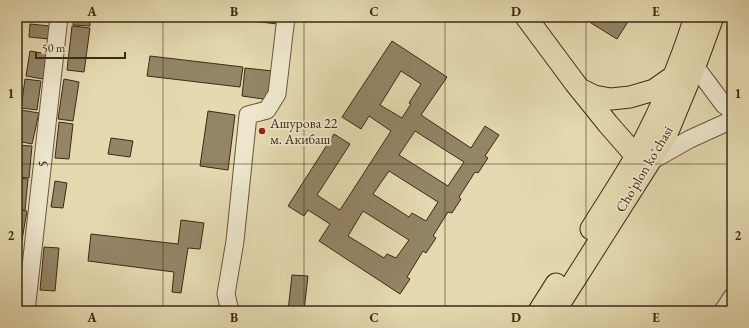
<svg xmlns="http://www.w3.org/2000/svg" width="749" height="328" viewBox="0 0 749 328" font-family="'EB Garamond',serif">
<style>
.building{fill:#938566;stroke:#3c2b15;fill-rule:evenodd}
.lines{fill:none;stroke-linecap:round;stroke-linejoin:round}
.minor-casing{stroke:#66563c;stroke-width:19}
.major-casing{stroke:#3c2b15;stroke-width:23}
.minor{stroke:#ede6cc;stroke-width:17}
.major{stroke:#e4d9b0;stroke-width:21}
.grid{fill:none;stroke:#3c2b15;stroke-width:1;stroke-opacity:0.55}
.poi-dot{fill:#8f2418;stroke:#ede6cc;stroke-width:1.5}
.labels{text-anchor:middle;stroke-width:3.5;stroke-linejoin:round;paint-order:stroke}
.poi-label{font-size:14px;fill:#3c2b15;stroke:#ede6cc;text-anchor:start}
.street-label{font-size:14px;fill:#3c2b15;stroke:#ede6cc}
.neatline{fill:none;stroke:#3c2b15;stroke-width:1.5}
.grid-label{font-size:13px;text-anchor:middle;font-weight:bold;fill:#3c2b15}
</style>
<rect width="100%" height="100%" fill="#e4d9b0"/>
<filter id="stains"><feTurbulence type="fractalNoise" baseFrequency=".005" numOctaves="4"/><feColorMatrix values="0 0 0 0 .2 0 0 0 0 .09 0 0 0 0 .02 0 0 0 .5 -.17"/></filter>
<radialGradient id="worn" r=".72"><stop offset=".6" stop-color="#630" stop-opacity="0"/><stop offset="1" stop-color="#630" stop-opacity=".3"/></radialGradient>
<path class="building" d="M36 17H51L50 21 36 20Z
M74 17H90V26L73 25Z
M220 17H278L277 24Z
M594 17H631L617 39 591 23Z
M30 24 50 26 49 39 29 37Z
M72 26 90 28 84 72 67 70Z
M392 41 447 77 421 115 471 148 485 126 499 135 485 156 488 158 478 173 475 172 459 197 461 199 452 213 448 212 433 236 436 238 426 253 423 251 407 277 410 279 400 294 319 241 330 224 308 210 304 216 288 206 334 134 350 144 317 195 340 210 391 131 369 116 361 129 342 117ZM401 71 421 84 409 103 411 104 402 118 380 105ZM415 131 464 162 448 186 399 155ZM389 171 438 202 426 221 412 213 409 217 373 194ZM363 211 409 240 396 258 387 254 384 258 348 236Z
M30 51 48 54 43 79 26 76Z
M150 56 243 67 240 87 147 76Z
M245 68 273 71 270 100 242 96Z
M25 79 41 81 37 110 21 108Z
M64 79 79 82 73 121 58 119Z
M21 110 39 113 32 144 17 141V128Z
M208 111 235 115 228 170 200 166Z
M59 122 73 124 69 159 55 158Z
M111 138 133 141 130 157 108 154Z
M17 145 32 146 29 178 17 177Z
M17 178 28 179 25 210H17Z
M55 181 67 183 63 208 51 207Z
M17 210 27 211 22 240 17 239Z
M181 220 204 223 200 249 188 248 181 293 172 292 174 272 88 261 91 234 178 244Z
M44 247 59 248 55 291 40 290Z
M292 275 308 276 304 311H288Z"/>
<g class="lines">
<g class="minor-casing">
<g id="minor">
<path d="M695 66 724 105 732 111"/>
<path d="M651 161 690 139 732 120"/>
<path id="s1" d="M26 311 59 17"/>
<path d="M230 311 226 294 235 241 248 115 267 110 277 94 286 17"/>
<path d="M723 311 732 297"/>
</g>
</g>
<g class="major-casing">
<path id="major" d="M526 17 575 83 608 124 636 156 648 160
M580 89 594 96 611 99 630 97 654 90 674 76
M591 229C606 204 623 180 637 154 661 110 680 64 695 17
M539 311 556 284
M555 311 666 136 695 66 713 17"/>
</g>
<use href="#minor" class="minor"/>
<use href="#major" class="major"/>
</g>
<path class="grid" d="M163 17V311M304 17V311M445 17V311M586 17V311M17 164H732"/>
<circle class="poi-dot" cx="262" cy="131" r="4"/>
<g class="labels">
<g class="poi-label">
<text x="270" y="128">Ашурова 22<tspan x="270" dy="16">м. Акибаш</tspan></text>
</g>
<g class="street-label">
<text dy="5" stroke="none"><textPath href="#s1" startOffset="148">5</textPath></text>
<text transform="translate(644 169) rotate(-59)" y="5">Choʻplon koʻchasi</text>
</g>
</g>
<rect width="749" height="328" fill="none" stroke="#e4d9b0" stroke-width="44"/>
<path d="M36 52v6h89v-6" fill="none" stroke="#3c2b15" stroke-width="2"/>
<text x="42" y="52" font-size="12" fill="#3c2b15" stroke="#ede6cc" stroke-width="3" paint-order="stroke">50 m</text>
<rect x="22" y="22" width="705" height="284" class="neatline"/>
<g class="grid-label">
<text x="92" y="16">A</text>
<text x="234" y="16">B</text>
<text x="374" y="16">C</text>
<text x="516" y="16">D</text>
<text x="656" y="16">E</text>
<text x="11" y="98">1</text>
<text x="738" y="98">1</text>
<text x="11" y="240">2</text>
<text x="738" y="240">2</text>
<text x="92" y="322">A</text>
<text x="234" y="322">B</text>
<text x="374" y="322">C</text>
<text x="516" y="322">D</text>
<text x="656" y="322">E</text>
</g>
<rect width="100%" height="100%" filter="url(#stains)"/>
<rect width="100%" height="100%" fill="url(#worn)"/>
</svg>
